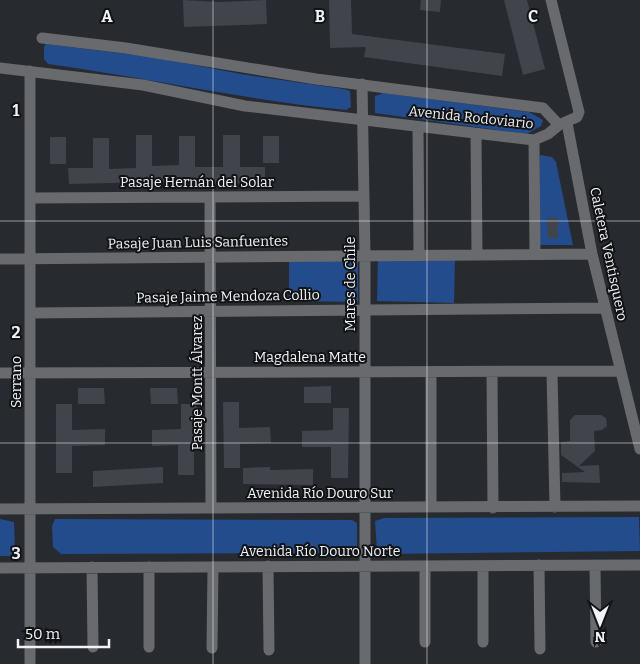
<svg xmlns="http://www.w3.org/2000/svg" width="640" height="664" viewBox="0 0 640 664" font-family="Bitter,serif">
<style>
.green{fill:#224c8b}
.building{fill:#41444a}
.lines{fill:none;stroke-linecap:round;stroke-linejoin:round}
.minor{stroke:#686a6d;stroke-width:11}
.grid{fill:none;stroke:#f1f3f7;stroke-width:1;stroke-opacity:0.55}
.labels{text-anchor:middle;stroke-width:4;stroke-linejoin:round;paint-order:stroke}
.street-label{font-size:14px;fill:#f1f3f7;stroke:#111315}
.grid-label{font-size:16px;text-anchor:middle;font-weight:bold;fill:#f1f3f7;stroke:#111315;stroke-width:4;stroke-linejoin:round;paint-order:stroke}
</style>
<rect width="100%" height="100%" fill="#272a2f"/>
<path class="green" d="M46 44 153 57 241 74 344 89 350 91 351 107 346 110C246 100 148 78 48 64L44 59V47Z
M384 93 529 112 543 120 541 126 527 134 375 113V96Z
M540 155 552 157 556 162 573 245H539Z
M378 257 455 259 454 303 377 301Z
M289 258 358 259V302L289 301Z
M639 517 640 551 380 554 377 550 375 521 384 518Z
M0 519 14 522 15 549 10 556H0Z
M55 519 352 520 357 523V553L61 554 53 547 52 526Z"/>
<path class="building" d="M183 0 220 2 266 0 267 24 184 27Z
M329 0H351L352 34 505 54 502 76 364 57 366 47 330 48Z
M421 0H441L440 12 420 10Z
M504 0H527L545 69 523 75Z
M136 135H152V166L179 165V136H195V167H223V135H240V167H265V183L196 184V181L69 184 68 168H93V138H109V169L136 168Z
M263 136H279V163H263Z
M50 137H66V164H50Z
M547 218H558V238H548Z
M331 386V403H304V387Z
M78 388H104L105 404H78Z
M150 388H177L178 404H151Z
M223 402H239V428L270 427 271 443 240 444V468H224Z
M56 404H72V430L105 429V445L72 446V473H56Z
M181 404H197V431H194V475H178V445L152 446V430L181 429Z
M333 408H349L348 478H331V447H302V431L333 430Z
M575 415H601L606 418 607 426 602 430 594 431 595 451 579 466 599 465 600 483 562 482V473L585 472 561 455V442L570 441V420Z
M163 467V483L93 487V471Z
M270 467V470L313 469V485L243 484V468Z"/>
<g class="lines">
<path class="minor" d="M551 0 579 112 577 117 561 124
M42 38 126 48 316 79 543 108 559 125
M0 68 143 85 245 106 534 140 548 134 559 125
M30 71V664
M362 84 365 255V664
M567 123 592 254 640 449
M418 127 419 254
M476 134 477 254
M534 140 535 254
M210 197 211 508
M30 198 364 196
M0 259 592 254
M30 313 605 308
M431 372V507
M492 372 493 508
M552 372 555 507
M0 373 620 371
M0 509 640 506
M539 565 540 649
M595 565 596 642
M268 566 269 650
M425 566V642
M483 566V642
M92 567 93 647
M149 567V647
M0 568 640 565
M212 648 213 567"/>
</g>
<path class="grid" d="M213 0V664M427 0V664M0 221H640M0 443H640"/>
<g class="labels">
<g class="street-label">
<text transform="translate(471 117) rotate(6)" y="5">Avenida Rodoviario</text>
<text x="197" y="187">Pasaje Hernán del Solar</text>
<text transform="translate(198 242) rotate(-1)" y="5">Pasaje Juan Luis Sanfuentes</text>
<text transform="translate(609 254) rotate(78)" y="5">Caletera Ventisquero</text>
<text transform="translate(350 284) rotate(-90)" y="5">Mares de Chile</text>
<text transform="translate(228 296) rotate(-1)" y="5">Pasaje Jaime Mendoza Collio</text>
<text x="310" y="362">Magdalena Matte</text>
<text transform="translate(16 382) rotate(-90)" y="5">Serrano</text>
<text transform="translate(197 383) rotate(-90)" y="5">Pasaje Montt Álvarez</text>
<text x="320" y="498">Avenida Río Douro Sur</text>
<text x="320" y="556">Avenida Río Douro Norte</text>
</g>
</g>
<g class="grid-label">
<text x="107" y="22">A</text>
<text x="320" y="22">B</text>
<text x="533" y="22">C</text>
<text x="16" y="116">1</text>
<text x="16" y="338">2</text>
<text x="16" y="559">3</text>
</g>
<g transform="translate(600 624) rotate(180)" stroke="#111315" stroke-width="4" paint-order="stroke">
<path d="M0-4L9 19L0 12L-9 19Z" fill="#f1f3f7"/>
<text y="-8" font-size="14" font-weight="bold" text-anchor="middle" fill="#f1f3f7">N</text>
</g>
<path d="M18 639v8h91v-8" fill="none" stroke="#f1f3f7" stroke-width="2.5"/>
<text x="25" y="639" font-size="15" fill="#f1f3f7" stroke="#111315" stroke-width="4" paint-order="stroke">50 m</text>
</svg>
